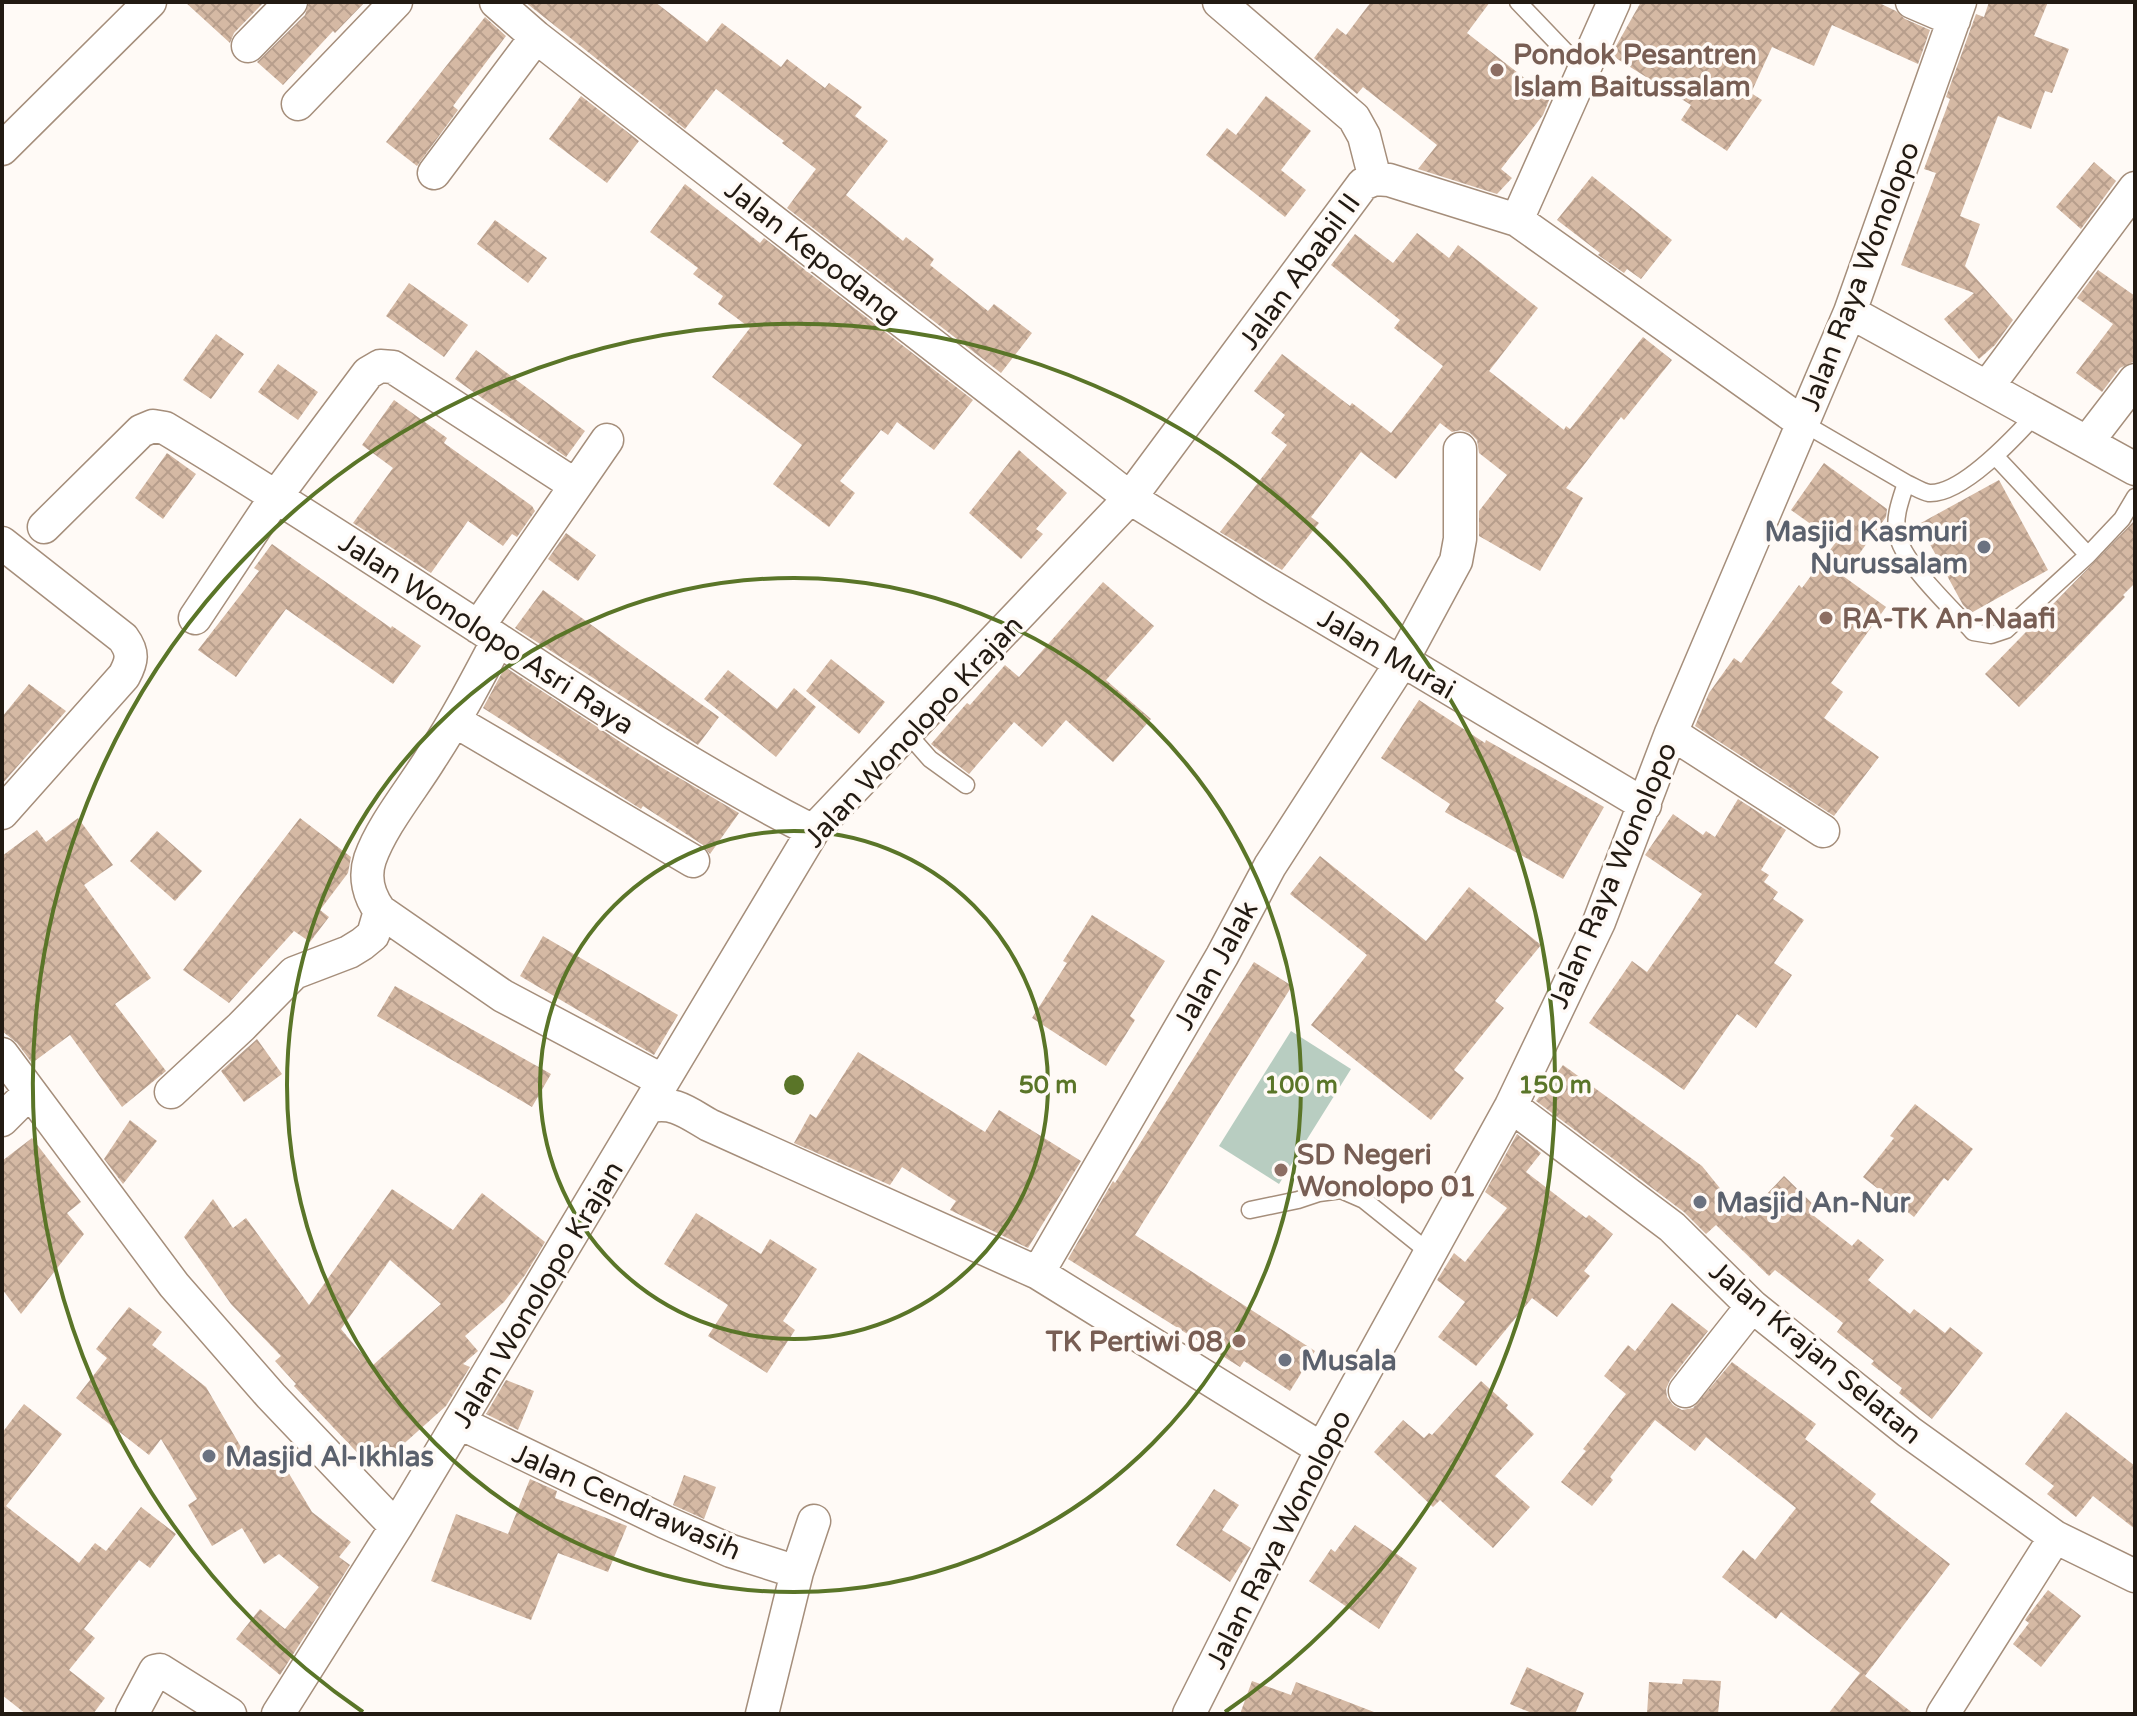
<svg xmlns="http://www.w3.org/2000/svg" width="2137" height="1716" viewBox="0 0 2137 1716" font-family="'Varela Round',sans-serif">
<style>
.green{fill:#b8cdc1}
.building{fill:url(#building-cross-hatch);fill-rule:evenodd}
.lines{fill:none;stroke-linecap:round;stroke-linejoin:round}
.service-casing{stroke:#a58e7b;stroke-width:19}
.minor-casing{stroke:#a58e7b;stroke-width:35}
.service{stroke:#fff;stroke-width:16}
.minor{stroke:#fff;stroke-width:32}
.ring{fill:none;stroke:#5a7528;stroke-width:4}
.education-dot{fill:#8d6e63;stroke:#fffaf6;stroke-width:3}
.worship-dot{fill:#6b7280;stroke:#fffaf6;stroke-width:3}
.labels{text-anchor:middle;stroke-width:7;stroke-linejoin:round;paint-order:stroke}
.education-label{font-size:28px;font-weight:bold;fill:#785e54;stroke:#fffaf6;text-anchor:start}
.street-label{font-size:28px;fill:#221a12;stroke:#fffaf6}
.worship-label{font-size:28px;font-weight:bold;fill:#5b616d;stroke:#fffaf6;text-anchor:start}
.centre{fill:#5a7528;stroke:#fffaf6;stroke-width:4}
.ring-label{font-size:24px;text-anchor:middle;font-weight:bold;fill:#5a7528;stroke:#fffaf6;stroke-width:7;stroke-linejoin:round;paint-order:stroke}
</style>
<defs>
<pattern id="building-cross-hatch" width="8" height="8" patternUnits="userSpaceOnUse" patternTransform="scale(2)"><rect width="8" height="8" fill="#d5b9a4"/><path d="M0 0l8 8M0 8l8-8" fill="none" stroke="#b79e8c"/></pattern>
</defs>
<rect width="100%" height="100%" fill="#fffaf6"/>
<path class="green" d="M1291 1031 1351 1069 1279 1184 1219 1146Z"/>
<path class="building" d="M185 2H264L234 33 230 43Z
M309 2H365L335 33 333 31 283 85 257 62 305 15Z
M525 2H655L707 42 722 23 781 67 787 59 825 88 829 83 862 107 855 116 888 141 846 195 903 241 906 237 934 259 930 265 988 311 994 304 1032 333 1001 373 787 208 816 169 782 143 784 141 716 89 685 129Z
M1371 2H1490L1467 33 1550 98 1543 115 1501 169 1512 178 1497 194 1418 169 1437 145 1363 87 1357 94 1314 58 1337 28 1346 35Z
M1641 2H1877L1896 11 1905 19 1930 30 1918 64 1832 25 1814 66 1772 47 1751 93 1762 100 1727 151 1681 120 1691 105 1611 55Z
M1989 2H2048L2034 36 2069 49 2052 93 2045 91 2031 129 1998 116 1960 216 1980 224 1965 266 2013 320 1995 345 1979 359 1944 319 1974 293 1901 265 1936 173 1924 169 1950 99 1946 97 1976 14 1984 17Z
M485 17 506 36 453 106 458 110 417 166 386 142Z
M581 96 639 141 607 183 549 139Z
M1266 96 1311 131 1281 170 1306 190 1285 217 1206 155 1227 128 1236 135Z
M2094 162 2116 181 2081 229 2056 207Z
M1592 176 1672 240 1641 279 1627 269 1624 273 1598 255 1600 253 1557 220Z
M685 184 760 243 764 238 973 400 934 450 897 422 888 435 881 430 840 481 855 493 829 527 773 484 802 445 712 377 750 328 718 304 723 296 693 274 698 268 650 232Z
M495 220 547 258 528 283 477 244Z
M1417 233 1449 258 1458 245 1538 308 1489 371 1564 430 1566 426 1570 429 1643 337 1672 360 1624 420 1621 417 1566 488 1583 498 1540 571 1479 536V511L1507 475 1479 453 1477 440 1470 433 1461 430 1452 432 1440 423 1396 479 1361 452 1311 517 1319 523 1282 570 1220 532 1287 445 1271 433 1285 415 1254 391 1282 354 1350 406 1352 403 1391 433 1443 366 1394 328 1400 320 1331 265 1355 234 1393 263Z
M2098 270 2135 296V361L2120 368 2102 392 2076 373 2113 324 2077 298Z
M409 283 468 325 444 357 386 316Z
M216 334 244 354 211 399 183 380Z
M476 350 585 431 566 457 455 379Z
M278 364 318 392 298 420 258 392Z
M394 400 447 438 444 443 532 506 535 511 517 537 512 534 503 546 468 521 431 573 353 523 393 468 362 445Z
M1019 450 1067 493 1036 529 1043 534 1021 559 969 513Z
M167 453 196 474 163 519 135 498Z
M1824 463 1887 509 1886 517 1843 576 1886 607 1831 683 1843 692 1824 718 1879 757 1834 816 1695 726 1709 693 1734 658 1741 663 1799 585 1802 588 1836 542 1791 510Z
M1999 480 2048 570 1971 613 1963 605 1919 524Z
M2135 520V583L2123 595 2125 597 2019 707 1985 674Z
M566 533 596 555 578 581 548 559Z
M272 544 391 628 392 626 421 646 393 684 286 609 236 677 198 650 259 571 254 568Z
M1103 582 1154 626 1106 680 1151 719 1113 762 1066 720 1042 747 1014 722 969 774 931 744 967 703 970 705 1005 665 1019 677Z
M543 590 719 717 698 745 515 628Z
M831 659 885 702 859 734 806 691Z
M505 667 642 756 739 813 710 854 703 845 643 806 641 809 633 804 483 708Z
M728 670 777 709 794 688 816 707 776 757 704 699Z
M29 684 66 711 2 784V717Z
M1419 700 1485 743 1486 740 1604 807 1563 879 1445 812 1450 804 1381 758Z
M1738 799 1786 830 1761 870 1769 875 1764 882 1778 892 1773 899 1804 920 1774 963 1792 975 1756 1028 1737 1014 1684 1090 1589 1023 1632 961 1647 972 1702 894 1645 855 1673 814 1703 835 1706 831 1715 837Z
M78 818 113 865 84 885 151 978 115 1004 166 1071 122 1107 70 1035 32 1063 17 1043 2 1031V856L37 830 46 842Z
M300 818 351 857 348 873 320 910 329 917 310 942 294 931 229 1003 183 970Z
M157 831 202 871 175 901 130 861Z
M1320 856 1426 941 1469 887 1541 945 1495 1001 1504 1008 1454 1070 1464 1078 1431 1120 1311 1025 1367 955 1290 894Z
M1092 915 1165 961 1130 1016 1135 1020 1106 1066 1032 1018 1067 963 1063 961Z
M543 936 678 1015 654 1055 520 976Z
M1254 962 1292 986 1135 1235 1315 1351 1290 1391 1244 1361 1240 1367 1068 1259 1113 1181 1115 1183Z
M395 986 551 1074 532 1107 377 1016Z
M257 1039 282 1074 244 1102 221 1071Z
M858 1052 985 1132 999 1110 1081 1161 1028 1248 950 1210 956 1201 902 1167 890 1185 794 1143 810 1114 816 1118Z
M1563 1065 1702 1166 1744 1218 1784 1176 1815 1206 1809 1212 1852 1246 1858 1239 1884 1260 1868 1280 1910 1314 1914 1309 1945 1333 1950 1327 1983 1353 1932 1419 1899 1393 1902 1388 1871 1364 1874 1361 1837 1332 1843 1323 1775 1270 1769 1276 1716 1225 1706 1234 1684 1212 1536 1101Z
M1915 1104 1973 1149 1948 1181 1944 1178 1914 1217 1863 1177 1894 1138 1890 1136Z
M130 1120 157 1141 123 1184 104 1159Z
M1517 1134 1541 1153 1526 1172 1586 1218 1589 1215 1613 1234 1584 1271 1590 1276 1557 1317 1532 1298 1476 1366 1438 1337 1465 1302 1437 1280 1454 1253 1465 1262 1507 1208 1485 1192Z
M32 1138 81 1202 67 1213 84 1234 21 1314 2 1289V1161Z
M392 1189 453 1230 482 1193 545 1242 525 1275 504 1302 465 1336 478 1351 463 1364 470 1367 446 1406 389 1457 385 1451 369 1465 294 1386 296 1384 275 1361 281 1356 231 1304 184 1237 213 1199 233 1228 246 1218 309 1305ZM390 1260 441 1304 372 1366 341 1329Z
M696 1213 761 1254 770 1239 817 1269 783 1321 795 1330 767 1373 708 1336 728 1305 664 1264Z
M1672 1303 1708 1331 1670 1380 1666 1389 1667 1397 1673 1405 1682 1410 1693 1408 1732 1362 1816 1424 1805 1439 1876 1494 1870 1502 1950 1564 1865 1676 1914 1714H1828L1860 1673 1781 1612 1776 1619 1722 1577 1743 1550 1755 1560 1796 1508 1706 1437 1695 1451 1655 1420 1610 1477 1613 1480 1592 1506 1561 1482 1586 1451 1583 1449 1626 1394 1604 1376 1628 1345 1635 1351Z
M129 1307 162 1332 152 1345 206 1387 252 1466 276 1452 312 1512 351 1542 339 1557 350 1565 280 1675 236 1639 260 1609 285 1629 319 1587 279 1554 264 1564 242 1528 212 1546 188 1505 197 1499 161 1439 149 1455 76 1398 107 1358 96 1349Z
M506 1380 534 1391 518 1430 486 1414Z
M1481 1381 1508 1405 1506 1408 1534 1434 1495 1476 1530 1507 1493 1548 1440 1500 1433 1507 1374 1452 1403 1420 1424 1438 1429 1433 1432 1435Z
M24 1404 62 1434 6 1506 79 1563 95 1543 106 1551 141 1507 176 1534 150 1568 139 1560 84 1629 95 1638 69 1670 105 1698 93 1714H26L2 1695V1433Z
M2066 1412 2135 1466V1529L2093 1496 2076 1517 2047 1494 2054 1486 2025 1464Z
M684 1475 716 1487 704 1519 673 1505Z
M530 1479 557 1491 555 1498 627 1526 608 1572 558 1553 531 1620 431 1581 456 1514 508 1534Z
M1214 1489 1239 1505 1222 1530 1251 1548 1230 1582 1176 1545Z
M1355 1525 1417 1568 1379 1629 1309 1581 1331 1549 1335 1552Z
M2048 1590 2081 1616 2041 1667 2013 1644 2029 1623 2025 1620 2027 1617Z
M1527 1667 1584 1693 1575 1714H1534L1510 1704Z
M1683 1679 1721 1681 1718 1714H1647L1649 1682 1682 1684Z
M1252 1681 1291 1695 1296 1682 1374 1712V1714H1240Z"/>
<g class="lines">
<g class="service-casing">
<path id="service" d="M1518 2 1584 71
M1803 423 1906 483C1901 499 1894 516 1897 533 1902 563 1952 608 1973 632L1991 635 2006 630 2088 555 2122 519 2135 497
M1996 457 2088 555
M1906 483C1913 486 1922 492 1929 493 1962 495 2015 437 2036 414
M908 734 930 759 966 785
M1250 1210 1298 1200 1319 1193 1341 1190 1364 1200 1430 1253"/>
</g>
<g class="minor-casing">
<path id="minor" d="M496 2 536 37 1130 498 1266 583 1401 663 1417 669 1645 805
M1219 2 1354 118 1364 136 1375 179
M1912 2 1954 20
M248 46 291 2
M298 104 396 2
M2 149 150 2
M434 173 536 37
M1517 220 1614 2
M1850 312 2135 469
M1988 386 2135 188
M2088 441 2135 380
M44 527 141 431 153 426 165 428C277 495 387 568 497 639 600 707 703 775 813 831
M2 543 123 638C134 653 132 661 124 676L2 813
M195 618 277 495 368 373 380 366 393 367 575 485
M478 627 607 440
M498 640C477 680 456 720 431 758 412 789 382 825 370 859 364 877 369 896 380 911L503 996 652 1075 659 1086
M455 721 693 861
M1671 733 1823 831
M2 1054 174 1285 271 1396 396 1527 813 831 1130 498 1363 184 1375 179 1389 180 1517 220 1803 423
M171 1092 241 1027 294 973 349 952 362 944 373 935 380 911
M1511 1106 1672 1227 1752 1306 1909 1432 2055 1537 2135 1576
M648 1107C673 1100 688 1113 709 1125L1038 1273 1322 1449
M2 1120 30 1092
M1038 1273 1222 956 1270 866 1401 663 1456 561 1460 539V449
M1685 1391 1752 1306
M460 1423 665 1522 731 1551 797 1572
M132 1714 155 1671 160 1670 230 1714
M278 1714 396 1527
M762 1714 797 1572 814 1521
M1189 1714 1322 1449 1511 1106 1599 922 1671 733 1850 312 1960 2
M1943 1714 2055 1537"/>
</g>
<use href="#service" class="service"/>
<use href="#minor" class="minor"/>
</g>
<g class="ring">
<circle cx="794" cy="1085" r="254"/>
<circle cx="794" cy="1085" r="507"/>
<path d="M363 1712A761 761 0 1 1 1225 1712"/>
</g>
<g class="education-dot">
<circle cx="1497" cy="70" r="8"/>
<circle cx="1826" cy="618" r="8"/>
<circle cx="1281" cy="1170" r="8"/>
<circle cx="1239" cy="1341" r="8"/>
</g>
<g class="worship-dot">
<circle cx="1984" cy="547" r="8"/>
<circle cx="1700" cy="1202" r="8"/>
<circle cx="1285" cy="1360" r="8"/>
<circle cx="209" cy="1456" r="8"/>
</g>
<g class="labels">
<g class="education-label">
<text x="1513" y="64">Pondok Pesantren<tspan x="1513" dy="32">Islam Baitussalam</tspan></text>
<text x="1842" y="628">RA-TK An-Naafi</text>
<text x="1297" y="1164">SD Negeri<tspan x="1297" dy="32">Wonolopo 01</tspan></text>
<text x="1223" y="1351" text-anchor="end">TK Pertiwi 08</text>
</g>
<g class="street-label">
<text transform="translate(813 251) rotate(38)" y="10">Jalan Kepodang</text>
<text transform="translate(1299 271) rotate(-54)" y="10">Jalan Ababil II</text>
<text transform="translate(1859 276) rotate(-69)" y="10">Jalan Raya Wonolopo</text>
<text transform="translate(487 633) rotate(33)" y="10">Jalan Wonolopo Asri Raya</text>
<text transform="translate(1387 653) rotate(30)" y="10">Jalan Murai</text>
<text transform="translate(913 731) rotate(-47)" y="10">Jalan Wonolopo Krajan</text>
<text transform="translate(1612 875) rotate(-67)" y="10">Jalan Raya Wonolopo</text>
<text transform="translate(1215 965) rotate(-61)" y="10">Jalan Jalak</text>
<text transform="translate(537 1294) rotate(-59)" y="10">Jalan Wonolopo Krajan</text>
<text transform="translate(1816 1352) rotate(40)" y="10">Jalan Krajan Selatan</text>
<text transform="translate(627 1501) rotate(24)" y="10">Jalan Cendrawasih</text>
<text transform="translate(1278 1539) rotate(-63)" y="10">Jalan Raya Wonolopo</text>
</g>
<g class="worship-label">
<text x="1968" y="541" text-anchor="end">Masjid Kasmuri<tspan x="1968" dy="32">Nurussalam</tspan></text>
<text x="1716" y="1212">Masjid An-Nur</text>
<text x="1301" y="1370">Musala</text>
<text x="225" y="1466">Masjid Al-Ikhlas</text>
</g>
</g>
<circle cx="794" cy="1085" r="12" class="centre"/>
<g class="ring-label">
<text x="1048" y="1093">50 m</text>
<text x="1301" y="1093">100 m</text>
<text x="1555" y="1093">150 m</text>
</g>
<rect width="2137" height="1716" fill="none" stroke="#221a12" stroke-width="8"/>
</svg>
